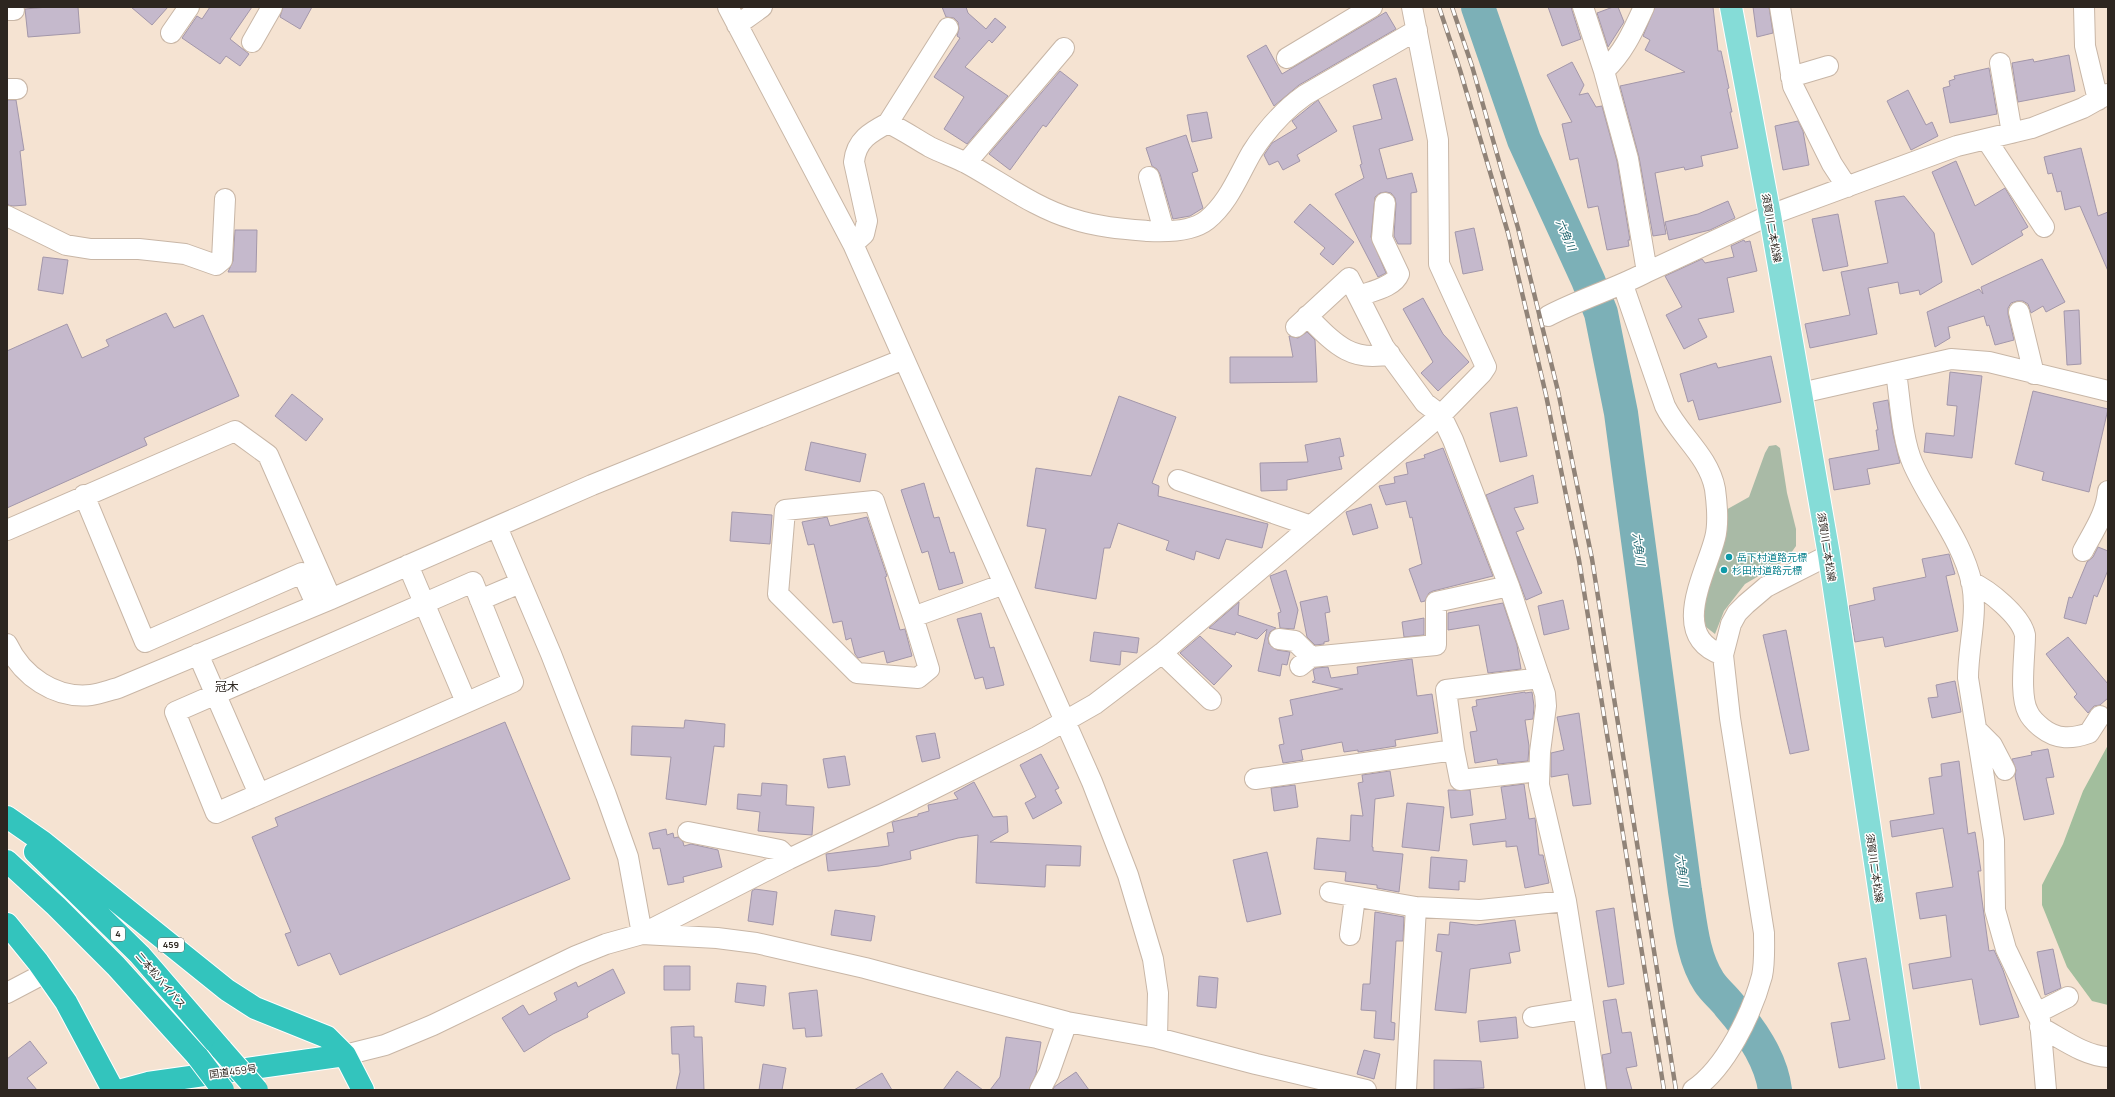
<svg xmlns="http://www.w3.org/2000/svg" width="2115" height="1097" viewBox="0 0 2115 1097" font-family="Manrope,'Noto Sans JP',sans-serif">
<style>
.green{fill:#a9baa6}
.forest{fill:#a2be9d}
.lines{fill:none;stroke-linecap:round;stroke-linejoin:round}
.river{stroke:#7cb0b7;stroke-width:34}
.building{fill:#c5b9cc;stroke:#a397aa}
.minor-casing{stroke:#c8b6a6;stroke-width:22}
.major-casing{stroke:#fff;stroke-width:24}
.highway-casing{stroke:#fff;stroke-width:24}
.minor{stroke:#fff;stroke-width:20}
.major{stroke:#85dcd7;stroke-width:22}
.highway{stroke:#33c4bd;stroke-width:22}
.rail-casing{stroke:#908378;stroke-width:4.5}
.rail{stroke:#fff;stroke-width:3;stroke-dasharray:9;stroke-linecap:butt}
.highway-bridge-casing{stroke:#fff;stroke-width:24;stroke-linecap:butt}
.highway-bridge{stroke:#33c4bd;stroke-width:22}
.culture-dot{fill:#0f9aa8;stroke:#fff;stroke-width:1.5}
.labels{text-anchor:middle;stroke-width:3;stroke-linejoin:round;paint-order:stroke}
.shield{fill:#fff;stroke:#6c6763;stroke-width:1}
.shield-label{font-size:9px;font-weight:bold;fill:#2d2620}
.street-label{font-size:10px;fill:#2d2620;stroke:#fff}
.culture-label{font-size:10px;fill:#0d838f;stroke:#fff;text-anchor:start}
.water-label{font-size:11px;font-style:italic;fill:#1c626b;stroke:#fff}
.quarter-label{font-size:12px;fill:#2d2620;stroke:#fff}
</style>
<rect width="100%" height="100%" fill="#f5e3d2"/>
<path class="green" d="M1776 445 1780 448 1787 493 1796 529V546L1786 560 1745 584 1724 611 1715 634 1706 627 1702 615 1724 511 1749 497 1765 453 1769 446Z"/>
<path class="forest" d="M2108 745V1005L2092 1001 2067 967 2042 905V885L2063 844 2083 791Z"/>
<g class="lines">
<path class="river" d="M1478 7 1524 140 1588 280 1601 313 1621 413 1685 891C1690 920 1692 956 1709 982 1714 990 1723 997 1729 1005 1750 1029 1771 1058 1775 1090"/>
</g>
<path class="building" d="M48 7H78L80 33 28 37 25 9Z
M131 7H168L152 25Z
M210 7H252L230 39 249 54 240 66 226 56 220 64 182 38 197 16 202 19Z
M283 7H312L300 29 280 17Z
M942 7H966L968 13 986 29 995 18 1006 27 992 43 989 40 965 67 1008 96 967 144 944 129 964 97 934 77 960 38 957 36 959 29 958 22 954 18 946 17Z
M1548 7H1571L1581 39 1562 46Z
M1613 7H1618L1624 22 1608 47 1597 13Z
M1655 7H1713L1718 51H1721L1729 88 1727 89 1732 112H1730L1738 148 1701 156 1703 166 1685 170 1684 167 1655 173 1666 234 1653 236 1639 157 1620 86 1685 72 1645 50 1650 40 1643 36Z
M1753 7H1769L1773 33 1757 37Z
M1386 12 1396 29 1299 85 1274 106 1247 56 1266 45 1282 74Z
M2069 55 2075 91 2018 102 2012 63 2033 59 2034 62Z
M1572 62 1584 85 1579 95 1588 93 1596 107 1602 106 1617 161 1630 240H1628L1629 246 1607 250 1598 206 1588 208 1578 158 1570 160 1562 124 1572 122 1547 75Z
M1989 68 1997 114 1950 123 1943 88 1950 86 1949 81 1955 79 1954 76Z
M1060 71 1078 85 1046 127 1043 125 1010 170 989 154Z
M1396 78 1413 140 1379 149 1387 179 1412 173 1417 192 1411 193V244H1398L1394 236 1396 204 1395 198 1391 193 1386 192 1380 193 1375 197 1371 237 1386 273 1378 277 1335 194 1364 178 1360 165 1362 164 1353 126 1382 119 1373 85Z
M1908 90 1926 125 1932 122 1938 136 1911 150 1887 101Z
M7 100H16L24 150 20 151 26 205 13 206 8 205 7 201Z
M1318 100 1337 131 1297 155 1300 161 1283 170 1278 161 1269 165 1264 155 1272 143 1297 128 1292 121Z
M1207 112 1212 138 1192 142 1187 115Z
M1798 121 1803 131 1809 165 1783 170 1775 126Z
M1186 135 1198 171 1192 173 1203 208 1190 216 1173 219 1160 174 1157 169 1152 166 1146 148Z
M2081 148 2098 216 2108 212V271L2080 206 2065 210 2061 191 2057 192 2052 173 2048 174 2044 157Z
M1956 161 1975 206 2005 188 2028 227 2021 231 2023 235 1972 265 1932 172Z
M1904 196 1934 233 1942 282 1920 295 1919 290 1900 294 1898 282 1868 288 1877 334 1810 348 1805 324 1850 315 1841 272 1888 263 1875 201Z
M1728 201 1735 218 1710 230 1669 240 1665 222 1698 214Z
M1310 204 1354 242 1333 265 1320 254 1325 248 1294 222Z
M1838 214 1848 266 1823 271 1812 219Z
M1474 228 1483 270 1463 274 1455 232Z
M235 230H257L256 272H228L233 261Z
M1744 240 1745 242 1750 241 1757 271 1727 278 1734 312 1698 319 1707 337 1684 349 1666 315 1682 307 1665 276 1702 259 1705 263 1734 257 1731 246Z
M43 257 68 260 63 294 38 290Z
M2042 259 2065 302 2046 312 2043 306 2031 313 2028 304 2023 301H2017L2011 303 2008 308V314L2014 340 1995 345 1989 325 1987 326 1984 316 1948 327 1950 338 1935 347 1927 312 1979 289 1983 294 1981 287Z
M1423 298 1443 334 1469 362 1438 391 1421 373 1433 362 1403 309Z
M2079 310 2081 364 2067 365 2064 311Z
M166 313 174 328 203 315 239 396 144 438 147 445 7 508V351L67 324 82 358 109 346 106 340Z
M1307 332 1315 340 1317 382 1230 383V357H1293L1289 336 1298 338Z
M1771 356 1781 402 1699 420 1693 400 1688 402 1680 374 1716 363 1718 368Z
M1950 372 1982 376 1972 458 1924 452 1926 433 1954 436 1957 406 1947 405Z
M2033 391 2108 409 2089 492 2042 480 2044 472 2015 464Z
M292 394 323 419 306 441 275 416Z
M1119 396 1176 417 1152 483 1159 486 1158 496 1268 524 1262 548 1226 539 1219 559 1196 551 1194 560 1166 550 1169 541 1118 523 1110 548H1104L1096 599 1035 588 1046 529 1027 526 1036 468 1091 476Z
M1888 400 1893 434 1900 463 1867 469 1870 484 1834 490 1829 459 1879 450 1876 430H1878L1873 403Z
M1517 407 1527 456 1500 462 1490 413Z
M1340 438 1344 456 1339 457 1342 469 1287 480V490L1261 491 1260 463 1308 462 1305 445Z
M811 442 866 454 860 482 805 470Z
M1443 448 1493 576 1433 591 1429 593 1425 601 1421 602 1409 569 1422 564 1412 517 1410 518 1406 501 1386 505 1379 486 1395 483 1394 477 1408 474 1406 463 1425 458 1424 455Z
M1533 475 1538 503 1514 508 1524 529 1516 532 1542 593 1526 600 1486 495Z
M924 483 934 518 939 517 950 553 954 552 963 583 939 590 928 551 922 553 901 490Z
M1371 504 1378 528 1353 535 1346 512Z
M732 512 772 515 770 544 730 541Z
M827 517 830 526 867 517 887 576 885 577 900 630 905 629 912 656 887 663 884 651 858 658 855 654 851 638 846 640 842 621 833 623 814 544 808 545 802 522Z
M2098 547 2108 551V570L2097 597 2094 595 2086 624 2064 618 2069 597 2072 598 2087 562 2093 557Z
M1949 554 1955 574 1946 576 1958 631 1885 647 1883 637 1855 642 1849 606 1875 600 1873 588 1926 577 1922 559Z
M1286 570 1298 610 1294 629 1280 628 1278 613 1281 612 1270 576Z
M1327 596 1330 612 1325 613 1329 641 1324 642V644L1315 645 1307 637 1300 602Z
M1563 600 1569 629 1544 635 1538 606Z
M1239 602 1238 615 1276 628 1270 632 1268 638 1269 644 1277 650 1290 652 1287 665 1282 664 1280 676 1258 671 1267 629 1257 639 1236 632 1235 635 1209 628Z
M1503 603 1517 645 1521 669 1488 673 1479 625 1448 630V613Z
M981 613 990 648 994 647 1004 685 986 689 983 677 975 679 957 619Z
M1424 618V635L1404 637 1402 622Z
M1786 630 1809 750 1790 754 1763 635Z
M1094 632 1139 638 1137 653 1121 651 1120 665 1090 661Z
M1200 636 1232 666 1214 685 1180 653Z
M2068 637 2108 684V698L2100 705 2094 706 2088 713 2074 697 2077 694 2046 654Z
M1412 659 1417 696 1432 694 1438 733 1395 740 1396 746 1358 752V750L1344 752 1342 742 1301 750 1303 760 1283 763 1279 745 1284 744 1279 718 1293 715 1290 700 1343 689 1312 682 1315 680 1313 670 1316 668 1328 667 1331 678 1358 674 1357 667Z
M1955 681 1961 712 1932 718 1928 698 1938 697 1936 685Z
M1525 692V693L1532 692 1534 706 1533 719 1525 720 1529 746 1528 761 1498 764 1497 759 1475 763 1470 732 1477 731 1472 707 1477 706 1476 700Z
M1579 713 1591 804 1573 806 1568 774 1551 777V753L1564 750 1557 717Z
M685 720 725 724 724 747 714 746 706 805 666 799 671 757 631 755 632 726 684 728Z
M505 722 570 879 340 975 330 953 298 966 285 934 291 932 252 837 278 826 275 818Z
M935 733 940 758 922 762 916 736Z
M2048 749 2054 777 2046 778 2054 814 2024 820 2015 776 2016 770 2012 759 2032 755 2031 752Z
M1041 754 1059 788 1055 790 1062 803 1033 819 1025 803 1036 797 1020 765Z
M845 756 850 785 828 788 823 759Z
M1959 761 1968 834 1975 832 1981 871H1978L1989 951 1994 950 2003 970 2019 1017 1980 1025 1972 979 1913 989 1909 964 1951 957 1946 915 1920 919 1916 893 1953 887 1943 828 1892 837 1890 821 1934 814 1929 778 1942 776 1941 764Z
M1390 771 1394 796 1375 799 1372 847H1373V851L1403 854 1399 892 1377 888V885L1345 881 1346 872 1314 869 1317 838 1350 841 1351 815 1363 816 1358 783 1363 782 1362 775Z
M974 782 993 817 1007 816 1008 832 990 842 1081 846 1080 866 1046 865 1045 887 976 883 978 835 958 838 910 851 911 859 879 866 828 871 826 854 889 846 887 833 894 832 892 822 918 816V814L929 811 928 805 958 799 954 793Z
M762 783 787 785 786 805 814 807 812 835 758 831 760 812 737 809 738 794 761 796Z
M1524 784 1529 819 1535 818 1539 855H1543L1549 883 1525 888 1517 846 1506 847V841L1473 845 1470 824 1506 819 1501 787Z
M1295 785 1298 807 1274 811 1271 788Z
M1448 790H1470L1473 815 1451 818Z
M1407 803 1444 807 1439 851 1402 847Z
M666 829 667 835 673 833 674 838 678 837 683 842 684 846 691 844 718 850 722 867 683 877 684 882 668 885 660 848 653 849 649 833Z
M1267 852 1281 914 1247 922 1233 860Z
M1431 857 1467 860 1465 882 1459 881V890L1429 888Z
M755 889 777 892 773 925 748 921 752 891Z
M1614 908 1624 984 1608 987 1596 911Z
M835 910 875 916 871 941 831 935Z
M1375 912 1404 917 1403 941H1396L1391 1022 1395 1023 1394 1040 1374 1038 1376 1011 1361 1010 1363 984H1370Z
M1515 920 1520 951 1509 953 1511 963 1470 969 1466 1013 1435 1010 1442 952 1436 951 1438 934 1449 935 1450 922 1476 925Z
M2053 949 2061 988 2045 995 2037 952Z
M1866 958 1885 1059 1839 1068 1831 1023 1850 1020 1838 963Z
M664 966H690V990H664Z
M613 969 625 993 590 1011 587 1014 588 1017 553 1034 524 1052 502 1018 523 1005 529 1015 557 1000 554 993 576 982 578 987Z
M1199 976 1218 978 1216 1008 1197 1006Z
M737 983 766 986 764 1006 735 1002Z
M817 990 822 1036 806 1037 805 1028 793 1029 789 993Z
M1616 999 1622 1033 1631 1032 1637 1066 1626 1068 1632 1090H1607L1602 1055 1611 1053 1603 1001Z
M1516 1017 1518 1038 1480 1042 1478 1021Z
M694 1026V1037H702L704 1090H676L680 1072 679 1054H672L671 1027Z
M1006 1037 1041 1042 1036 1074 1029 1090H990L1000 1077Z
M30 1041 47 1063 27 1078 37 1090H7V1059Z
M1364 1050 1380 1054 1374 1079 1357 1074Z
M1434 1060 1481 1061 1484 1088 1434 1090Z
M763 1064 786 1068 782 1090H759Z
M957 1071 983 1090H943Z
M1076 1072 1089 1090H1053L1054 1087Z
M882 1073 892 1090H854Z"/>
<g class="lines">
<g class="minor-casing">
<path id="minor" d="M728 7 853 244 1092 782 1128 875 1153 959 1158 993 1157 1038
M1780 7 1793 86 1832 164 1847 187
M2084 7 2085 46 2098 100
M7 10H14
M737 25 762 7
M171 33 189 7
M252 42 272 7
M1287 58 1372 7
M2000 63 2012 133
M1604 71C1624 52 1633 31 1644 7
M1791 77 1828 66
M7 89H17
M888 123 948 28
M1986 139 2044 227
M966 163 1064 48
M1149 177 1164 231
M7 216 66 245 91 249H139L185 254 216 265 222 260 225 199
M853 244 864 234 867 221 854 162C856 140 871 132 888 123 903 130 916 139 930 147 942 153 954 157 966 163 1001 182 1035 208 1073 219 1097 227 1124 229 1148 231 1166 232 1192 232 1207 220 1229 202 1238 176 1252 152 1266 130 1284 110 1305 95L1417 30
M1647 272 1770 215 1957 146 2032 128 2083 108 2108 94
M1623 285 1665 406C1679 435 1709 456 1715 489 1717 504 1719 523 1715 538 1706 574 1668 636 1723 655
M1359 296C1372 291 1394 287 1399 274L1382 238 1385 203
M2019 312 2034 374
M1307 316C1333 342 1350 363 1390 354
M1548 316C1580 299 1615 289 1647 272L1628 159 1604 71 1583 7
M1296 327 1349 278 1384 347 1425 403 1441 415 1453 440 1509 586 1545 694 1546 706 1540 752 1539 785 1566 901 1596 1090
M1896 372C1900 399 1902 440 1913 464 1931 505 1962 539 1972 584 1978 615 1968 647 1968 678L1994 840 1995 910 2006 949 2040 1020 2046 1090
M1801 393 1951 359 1989 362 2108 391
M1178 480 1311 526
M84 495 145 642 302 573 316 604
M497 527 551 654 606 795 628 857 642 934 789 859 883 814 1037 737 1095 704 1162 653 1441 415 1482 373 1486 367 1439 264 1438 140 1412 7
M7 530 235 431 268 455 331 599
M2083 551C2093 532 2106 514 2108 491
M408 565 466 702
M473 582 513 682 216 813 175 712Z
M1971 582C1989 590 2021 616 2025 635 2025 656 2019 695 2028 712 2031 719 2037 724 2042 728 2057 740 2072 739 2089 733L2100 716
M480 600 520 583
M913 617 929 669 918 678 857 673 778 594 785 510 874 501 913 617 1004 584
M1279 639 1295 641 1311 657
M7 644C22 676 55 699 91 695 100 694 110 690 118 688L331 599 592 485 904 359
M1162 653 1211 700
M198 654 259 794
M1300 666 1311 657 1436 645V602L1509 586
M1977 730 1992 745 2005 770
M1454 750 1460 780 1539 771
M1255 779 1454 750 1446 690 1540 678
M688 832 780 850 789 859
M1330 892 1416 907 1480 910 1566 901
M1350 935 1355 897
M7 993 45 973
M2037 1013 2068 997
M1533 1017 1583 1009
M2040 1027C2061 1038 2084 1056 2108 1057
M345 1055 385 1045 433 1025 576 956 606 944 642 934 717 938 756 943 865 968 1067 1022 1157 1038 1256 1064 1366 1090
M1040 1090 1049 1073 1067 1022
M1406 1090 1416 907
M1693 1090C1726 1068 1752 1013 1762 976 1765 962 1764 947 1764 933L1730 718 1723 655 1731 624 1737 613 1746 604 1766 587 1829 555"/>
</g>
<g class="major-casing">
<path id="major" d="M1731 7 1770 215 1829 555 1909 1090"/>
</g>
<g class="highway-casing">
<path id="highway" d="M7 817 43 842 227 990 255 1008 327 1037 345 1055 363 1090
M35 852 140 955 222 1050
M7 861 56 906 116 966 198 1057
M7 924 38 962 66 1002 113 1090
M122 1090 148 1083 345 1055"/>
</g>
<use href="#minor" class="minor"/>
<use href="#major" class="major"/>
<use href="#highway" class="highway"/>
<g class="rail-casing">
<path id="rail" d="M1439 7 1460 70 1508 233 1546 395 1579 560 1664 1090
M1452 7 1472 66 1518 228 1558 391 1592 559 1676 1090"/>
</g>
<use href="#rail" class="rail"/>
<g class="highway-bridge-casing">
<path id="highway-bridge" d="M222 1050 257 1090
M198 1057 223 1090"/>
</g>
<use href="#highway-bridge" class="highway-bridge"/>
</g>
<g class="culture-dot">
<circle cx="1729" cy="557" r="4"/>
<circle cx="1724" cy="570" r="4"/>
</g>
<g class="labels">
<g class="shield">
<rect x="111" y="927" width="14" height="14" rx="3"/>
<rect x="158" y="938" width="26" height="14" rx="3"/>
</g>
<g class="shield-label">
<text x="118" y="937">4</text>
<text x="171" y="948">459</text>
</g>
<g class="street-label">
<text transform="translate(1772 228) rotate(80)" y="4">須賀川二本松線</text>
<text transform="translate(1827 547) rotate(81)" y="4">須賀川二本松線</text>
<text transform="translate(1875 868) rotate(82)" y="4">須賀川二本松線</text>
<text transform="translate(161 980) rotate(49)" y="4">二本松バイパス</text>
<text transform="translate(233 1071) rotate(-8)" y="4">国道459号</text>
</g>
<g class="culture-label">
<text x="1737" y="561">岳下村道路元標</text>
<text x="1732" y="574">杉田村道路元標</text>
</g>
<g class="water-label">
<text transform="translate(1566 235) rotate(66)" y="4">六角川</text>
<text transform="translate(1639 549) rotate(82)" y="4">六角川</text>
<text transform="translate(1682 870) rotate(82)" y="4">六角川</text>
</g>
<g class="quarter-label">
<text x="227" y="691">冠木</text>
</g>
</g>
<rect width="2115" height="1097" fill="none" stroke="#2d2620" stroke-width="16"/>
</svg>
